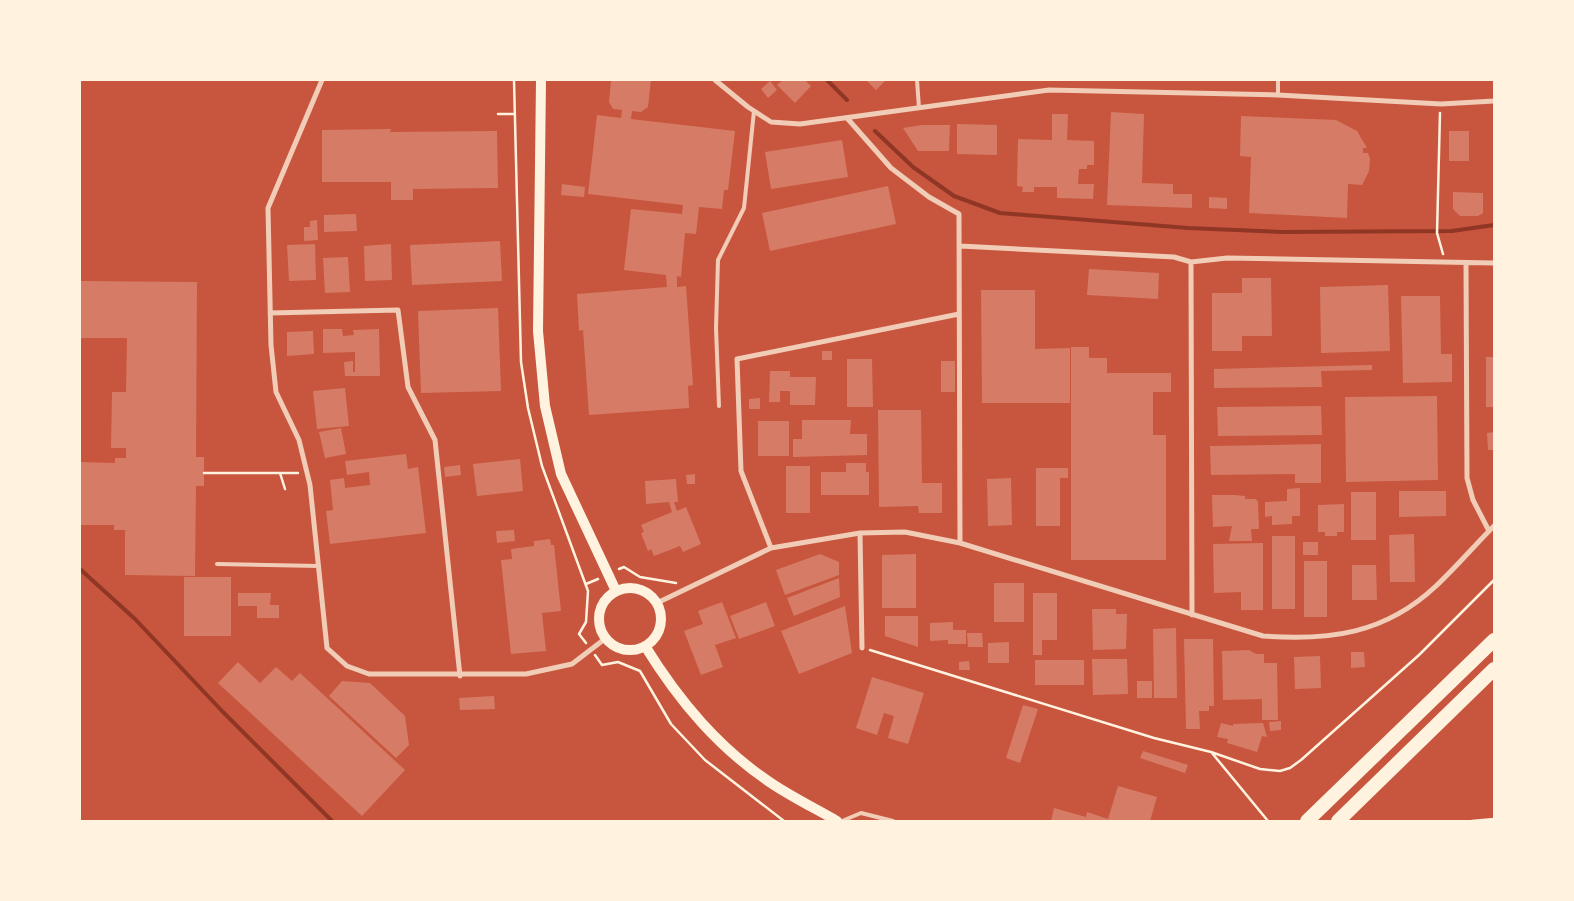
<svg xmlns="http://www.w3.org/2000/svg" width="1574" height="901" viewBox="0 0 1574 901" font-family="Karla,sans-serif">
<style>
.lines{fill:none;stroke-linecap:round;stroke-linejoin:round}
.stream{stroke:#8f3625;stroke-width:4}
.building{fill:#d67c66}
.path{stroke:#fff3e0;stroke-width:2.5}
.service{stroke:#f1ccb7;stroke-width:4}
.minor{stroke:#f1ccb7;stroke-width:5}
.secondary{stroke:#fff3e0;stroke-width:10}
.motorway{stroke:#fff3e0;stroke-width:14}
</style>
<rect width="100%" height="100%" fill="#c8553d"/>
<g class="lines">
<path class="stream" d="M827 80 847 100
M875 131 913 167 954 196 1000 213 1188 228 1282 232 1452 231 1494 225
M80 569 135 619 223 712 332 821"/>
</g>
<path class="building" d="M611 80H651L648 107 641 112 632 111 631 119 735 131 728 190H724L722 209 699 207 696 234 685 233 681 277 677 276V287L686 286 693 385 688 386 689 408 589 415 583 330 579 331 577 294 667 287 666 275 624 270 631 209 682 214 683 205 588 194 597 115 621 118 622 110 613 109 609 102Z
M783 80H805L811 86 795 103 777 85Z
M866 80H886L876 90Z
M770 81 777 90 768 98 761 89Z
M1111 112 1144 114 1142 183 1173 184V194H1192V208L1107 205Z
M1052 114H1068L1067 140 1094 141V165H1087V169H1079L1078 184H1094L1093 199 1057 198V187H1034V192H1022L1023 187 1017 186 1018 139 1052 140Z
M1241 116 1336 120 1357 131 1367 148H1363V153H1368L1370 159 1369 171 1362 185 1348 184 1347 218 1249 213 1251 157 1240 156Z
M957 124 997 125V155L957 154Z
M922 125H950L949 151H918L903 128Z
M391 129 390 132 497 131 498 188 413 189V200H391V182H322V130Z
M1449 131H1469V161H1449Z
M842 140 848 177 771 189 765 152Z
M562 184 585 187 584 197 561 195Z
M888 186 896 224 770 251 762 213Z
M1453 192 1483 193V213L1478 216H1460L1453 209Z
M1209 197 1227 198V209L1209 208Z
M356 214 357 231 324 232V215Z
M317 220 318 240 304 241V227H310V221Z
M500 241 502 281 412 285 410 245Z
M315 244 316 280 289 281 287 245Z
M391 244 392 280 365 281 364 246Z
M348 257 350 292 325 293 323 258Z
M1089 269 1159 273 1158 299 1087 295Z
M1242 278H1271L1272 336H1242V351H1212V293H1242Z
M80 281 197 282 196 457H204V486H196L195 576 125 575V530H114V525H80V462L115 463V458H126V448H111L112 392H126L127 338H80Z
M1388 285 1390 351 1321 353 1320 287Z
M981 290H1035V349L1070 348V403H982Z
M1401 296H1440L1441 354H1452V382L1403 383Z
M498 308 501 391 421 393 418 311Z
M323 329H342L343 336 354 335 353 330 379 329 380 376H345L344 362 353 361V372H355V352L323 353Z
M313 331 314 354 287 356V332Z
M1071 347H1089V358H1107V373H1171V392H1153V435H1166V560H1071Z
M822 351H832V360H822Z
M1486 357H1494V407H1486Z
M847 359H872L873 407H847Z
M941 361H955V392H941Z
M1372 365V370L1321 371 1322 387 1214 388V369Z
M770 371H790V377H816L815 405H790V391H780V402H769Z
M345 388 349 426 317 429 313 391Z
M1437 396 1438 480 1346 482 1345 397Z
M760 398V409H749V399Z
M1321 406 1322 435 1218 436 1217 407Z
M878 410H921L922 483H942V513H919L918 506 879 507Z
M802 420H851L850 434H867V455L793 457V439H802Z
M758 421H789V456H758Z
M341 428 346 454 325 458 319 432Z
M1494 432V450H1488L1487 433Z
M1321 444V483H1295V474L1211 475 1210 446Z
M406 454 408 469 418 467 426 533 330 544 326 511 333 510 330 480 344 478 345 488 370 485 369 472 347 475 345 461Z
M520 459 523 491 477 496 473 464Z
M846 463H866V472H869V495H821V472H846Z
M460 465 461 475 445 477 444 467Z
M786 466H810V513H786Z
M1036 468H1068V478H1060V526H1036Z
M695 474V484H687L686 475Z
M1011 478 1012 525 988 526 987 479Z
M676 479 678 502H674L677 511 686 507 701 544 683 552 680 546 654 556 651 549 648 551 641 533 644 532 641 525 672 512 669 502 646 504 645 481Z
M1300 488V516H1292V524L1272 525V516L1265 517V502L1287 501V489Z
M1399 491H1446V516L1399 517Z
M1351 492H1376V540H1351Z
M1212 495H1234L1245 496V499H1256L1258 502 1259 529H1251L1252 541H1229L1232 526 1213 527Z
M1344 504V532H1337V536H1325V532H1318V505Z
M514 530 515 541 497 543 496 531Z
M1414 534 1415 582H1390L1389 535Z
M1272 536H1295V609H1272Z
M550 539 551 545H554L561 611 542 613 546 651 511 654 501 560 512 559 511 549 534 546V541Z
M1303 542H1318V555H1303Z
M1263 543V610H1241V592L1214 593 1213 544Z
M820 554 839 562V575L785 595 776 570Z
M916 554V608H882V555Z
M1304 561H1327V617H1304Z
M1352 565H1376L1377 600H1352Z
M184 577H231V636H184Z
M839 578 840 597 794 616 787 598Z
M994 583H1024V622H994Z
M238 593H271L270 605H279V618H257V606H238Z
M1033 593H1057V640H1042V655H1033Z
M722 602 736 638 715 645 723 667 701 675 684 631 703 624 698 611Z
M766 602 775 626 739 639 730 616Z
M845 606 852 653 799 674 781 631Z
M1092 609H1116V614H1127L1126 649 1093 650Z
M885 616H918V647L885 636Z
M953 622V630H966V644H948V640L930 641V623Z
M1176 628 1177 698H1154L1153 629Z
M967 633H982L983 647H968Z
M1184 639H1213L1214 706H1209V711H1199L1200 729H1186Z
M1009 642V663H988V643Z
M1249 650 1256 654H1264V663H1277L1278 720H1262V699L1223 700 1222 651Z
M1351 652H1364L1365 667 1351 668Z
M1320 656 1321 688 1295 689 1294 657Z
M1092 659H1127L1128 694 1093 695Z
M1035 660H1084V685H1035Z
M969 661 970 670H959V662Z
M238 662 260 683 276 667 292 681 300 673 405 770 362 816 218 683Z
M872 677 924 693 908 744 888 738 894 716 884 713 877 735 856 728Z
M342 681 370 683 405 716 409 745 396 758 329 696Z
M1137 681H1152V698H1137Z
M494 696 495 709 460 710 459 698Z
M1023 705 1038 709 1020 763 1006 758Z
M1281 721V730L1270 731 1269 722Z
M1221 723 1233 726V724L1263 723 1267 737 1262 736 1257 752 1227 743 1228 739 1217 737Z
M1143 751 1188 765 1185 773 1140 758Z
M1118 786 1157 797 1150 821H1051L1054 808 1086 817 1087 812 1108 819Z"/>
<g class="lines">
<path class="path" d="M514 80 521 362 528 408 542 466 588 591 586 622 579 634 586 643
M1440 113 1437 233 1443 254
M498 114H514
M204 473H298
M280 473 285 489
M619 569 624 567 640 577 676 583
M586 584 598 579
M870 650 1154 738 1211 752 1260 769 1280 771 1290 768 1301 760 1419 655 1494 580
M595 655 602 665 618 662 640 671 671 724 705 760 784 821
M1212 753 1268 821
M1472 821 1494 819"/>
<path class="service" d="M917 80 919 108
M1278 80V95
M719 406 716 328 718 260 744 208 754 111
M217 564 319 566
M842 821 861 813 893 821"/>
<path class="minor" d="M322 80 268 208 271 345 276 392 299 440 310 485 327 648 347 666 369 674H526L572 664 606 638
M715 80 748 107 771 122 800 124 1049 90 1278 95 1441 104 1494 101
M847 118 891 168 929 197 959 214 960 543
M960 246 1174 257 1191 262 1227 258 1494 263
M1191 262 1192 615
M1466 264 1467 478 1473 500 1489 531
M270 313 398 310 408 387 435 440 460 676
M860 533 862 648
M771 548 741 471 737 359 959 314
M657 603 771 548 860 533 905 532 960 543 1263 636C1329 641 1385 634 1436 586 1456 567 1474 546 1494 526"/>
<path class="secondary" d="M541 80 538 331 545 406 561 474 616 591
M599 619a31 31 0 1 1 62 0a31 31 0 1 1-62 0Z
M645 646C679 701 719 749 774 785 794 798 816 809 837 821"/>
<path class="motorway" d="M1307 821 1494 640
M1338 821 1494 669"/>
</g>
<rect width="1574" height="901" fill="none" stroke="#fff3e0" stroke-width="162"/>
</svg>
